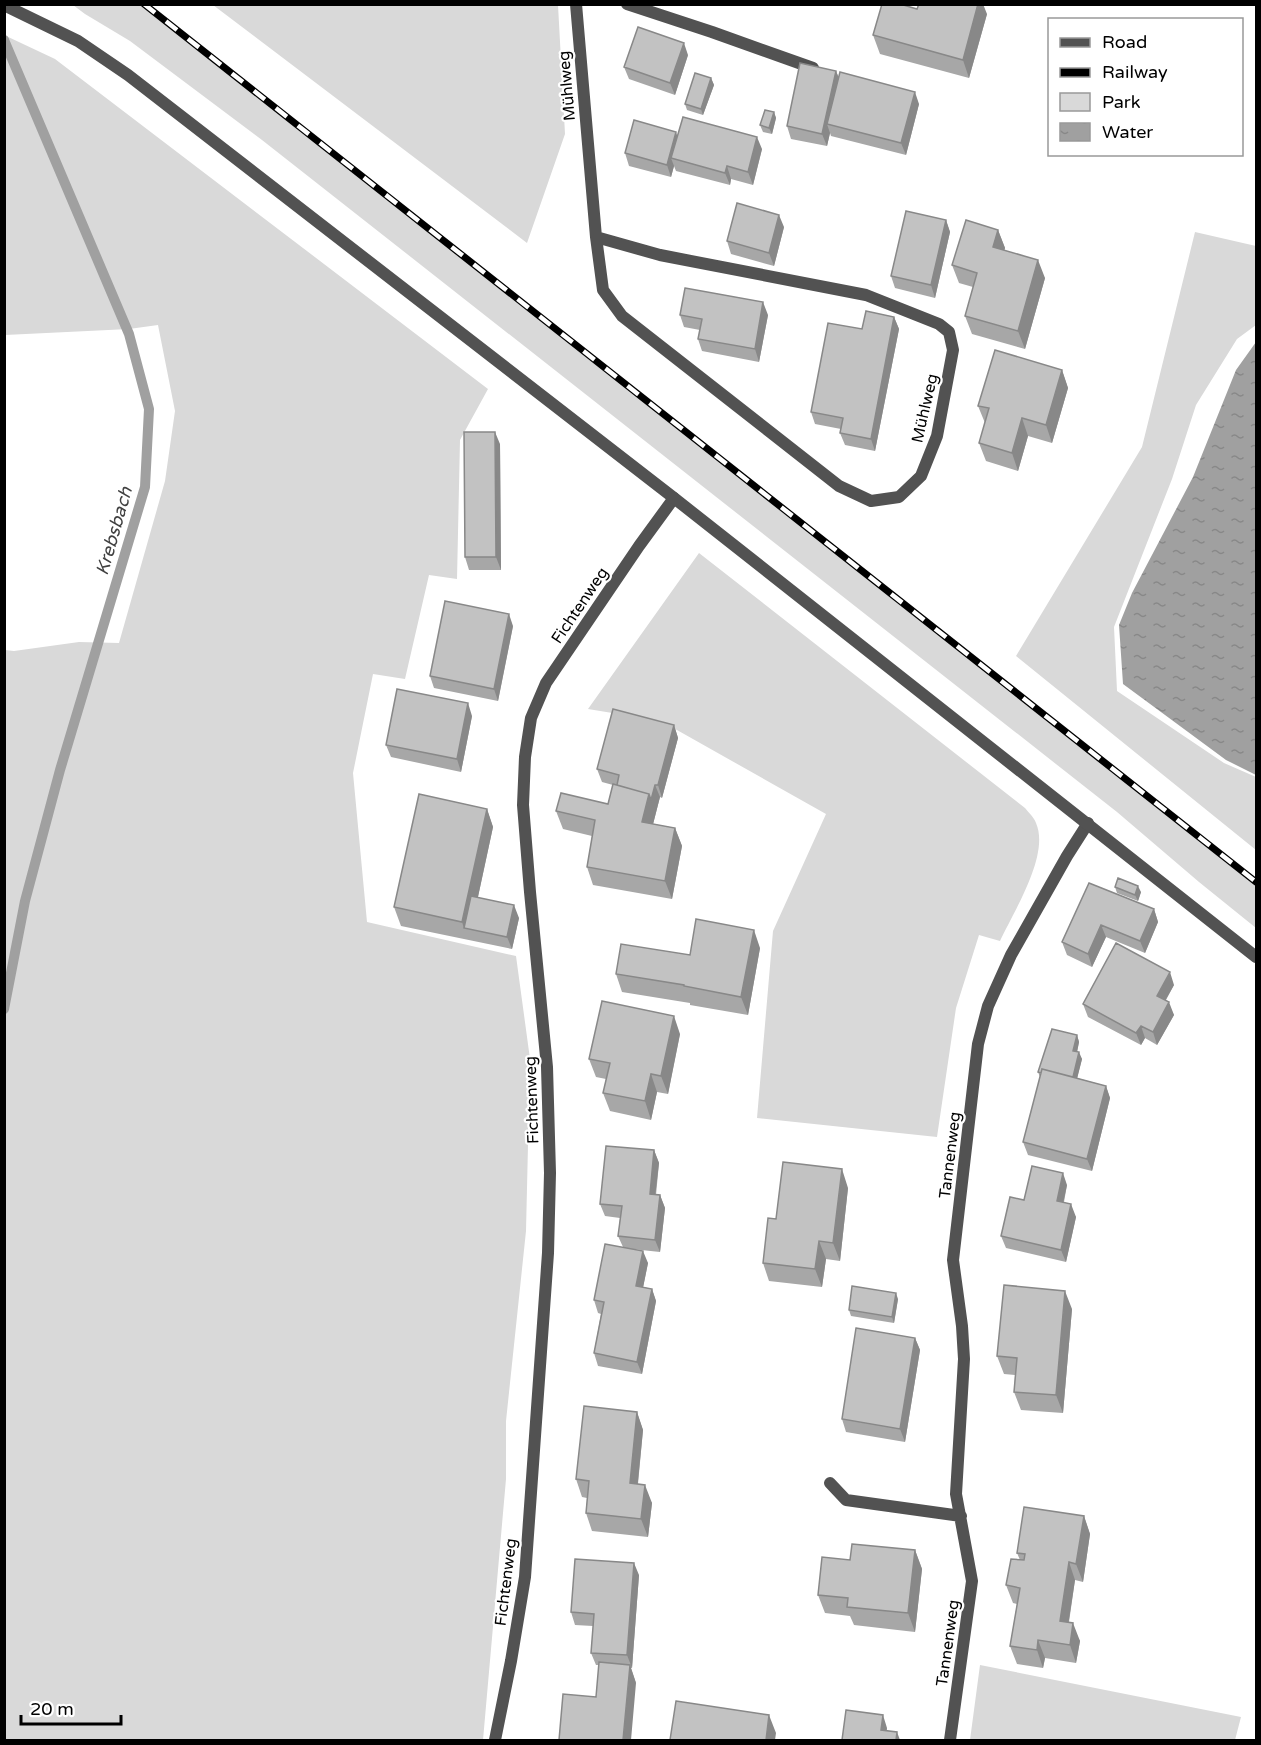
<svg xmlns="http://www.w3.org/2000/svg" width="1261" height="1745" viewBox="0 0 1261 1745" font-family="'Varela Round',sans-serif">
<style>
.green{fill:#d9d9d9}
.water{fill:url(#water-ripples)}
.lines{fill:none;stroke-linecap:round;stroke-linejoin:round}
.stream{stroke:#a0a0a0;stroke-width:10}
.service{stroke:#525252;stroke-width:12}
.minor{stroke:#525252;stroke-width:12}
.tertiary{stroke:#525252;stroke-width:12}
.rail-casing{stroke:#000;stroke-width:7}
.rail{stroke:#fff;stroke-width:4.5;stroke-dasharray:14;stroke-linecap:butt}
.wall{fill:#a7a7a7}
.shaded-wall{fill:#888}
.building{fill:#c2c2c2;stroke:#888;stroke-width:1.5}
.labels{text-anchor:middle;stroke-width:4.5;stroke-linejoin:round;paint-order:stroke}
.street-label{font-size:16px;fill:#000;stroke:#fff}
.water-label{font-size:18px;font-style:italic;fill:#414141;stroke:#fff}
</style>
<defs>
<pattern id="water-ripples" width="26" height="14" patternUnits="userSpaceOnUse" patternTransform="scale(1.5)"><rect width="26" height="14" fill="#a0a0a0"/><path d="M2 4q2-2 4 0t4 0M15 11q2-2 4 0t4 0" fill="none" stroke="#888"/></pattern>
</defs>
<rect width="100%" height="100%" fill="#fff"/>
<path class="green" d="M73 5H144L1256 882V928L1199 882 1117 812 262 140 130 41 85 14Z
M213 5H558L565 134 527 243Z
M4 35 55 59 488 389 460 440 457 579 429 575 405 679 373 674 353 773 367 922 516 956 530 1059 526 1231 506 1421V1479L483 1740H5V650L14 651 79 642 119 643 165 481 175 411 158 325 129 329 5 335Z
M1195 232 1256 246V325L1237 339 1196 405 1172 479 1114 627 1117 691 1224 763 1256 777V850L1016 656 1142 447Z
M699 553 1025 808C1028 812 1034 817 1036 823 1050 855 1014 911 1000 941L979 935 956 1008 937 1137 757 1118 773 931 826 814 661 721 588 709Z
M980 1665 1241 1717 1235 1740H970Z"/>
<path class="water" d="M1256 342V775L1226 760 1123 684 1119 625 1132 593 1193 477 1236 370Z"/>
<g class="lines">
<path class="stream" d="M4 40 129 334 149 409 145 487 60 770 25 901 4 1009"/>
<path class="service" d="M627 4 712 32 813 68"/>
<path class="minor" d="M576 4 596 237 603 290 622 316 839 486 871 501 899 497 921 476 937 436 953 350 949 332 939 324 866 295 660 255 596 237
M830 1483 846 1500 961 1516
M495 1740 511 1661 525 1577 548 1253 550 1173 547 1067 530 892 523 805 525 757 531 718 546 683 639 546 674 498
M950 1740 972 1581 956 1494 964 1359 962 1326 953 1260 978 1044 988 1006 1011 955 1067 856 1088 823"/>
<path class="tertiary" d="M4 5 78 41 128 75 674 498 1256 957"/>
<g class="rail-casing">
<path id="rail" d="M144 4 1256 882"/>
</g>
<use href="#rail" class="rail"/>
</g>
<path class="wall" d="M917 9 987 14 969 78 880 54 873 35Z
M688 55 675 95 629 79 624 67Z
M836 71 839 78 919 104 906 155 831 136 830 133 827 146 791 139 787 126Z
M711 78 714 85 703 115 687 110 685 104Z
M774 112 776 118 772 134 763 132 760 125Z
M677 137 762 149 753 185 731 179 730 185 676 171 674 166 671 177 629 166 625 153Z
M946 220 950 232 935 298 895 288 891 276Z
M784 227 774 266 731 254 727 241Z
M998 230 1005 248 1004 251 1045 278 1025 349 972 334 965 316 973 287 959 283 952 265Z
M680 315H768L759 362 702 351 698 339 700 330 684 327Z
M894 317 899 329 875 451 845 445 840 433 841 429 815 424 811 412Z
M1062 370 1068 388 1052 443 1028 436 1018 471 986 461 979 443 985 423 978 406Z
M500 444 501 570H469L465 557Z
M513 626 498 701 434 688 430 676Z
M472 716 461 772 391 757 386 745Z
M674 725 678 738 662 798 660 797 653 824 675 828 682 846 672 899 593 885 587 867 592 836 563 829 556 811 608 804 613 785 602 782 597 769Z
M487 809 493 827 478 897 519 918 512 949 401 926 394 907Z
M1089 883 1154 909 1158 922 1145 953 1106 937 1092 967 1067 955 1062 942Z
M1115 887 1141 892 1138 901 1117 893Z
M760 948 748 1015 690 1005V1003L622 992 616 974 690 955Z
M1174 985 1166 1000 1174 1015 1157 1045 1145 1038 1141 1045 1088 1017 1083 1004Z
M680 1034 668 1094 657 1092 651 1120 610 1111 603 1093 606 1079 596 1077 589 1059Z
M1077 1035 1079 1042 1077 1052 1082 1059 1077 1078 1106 1086 1110 1098 1092 1171 1028 1155 1023 1142 1040 1077 1038 1072Z
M654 1150 659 1163 656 1195H660L665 1208 660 1252 632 1249 648 1263 643 1287 652 1289 656 1301 642 1374 598 1366 594 1353 601 1314 598 1313 594 1300 623 1247 618 1236 620 1218 605 1216 600 1204Z
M1067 1185 1064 1202 1076 1217 1066 1262 1006 1248 1001 1236 1024 1200Z
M848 1188 840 1261 826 1259 822 1287 769 1281 763 1263 776 1219Z
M898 1299 894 1323 851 1316 849 1310Z
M1072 1309 1063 1413 1021 1410 1014 1392 1015 1375 1004 1374 997 1356Z
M915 1338 920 1350 905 1442 846 1432 842 1419Z
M637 1412 643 1430 638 1484 652 1503 648 1537 592 1531 586 1513 587 1498 582 1497 576 1479Z
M1084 1516 1090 1534 1083 1582 1075 1580 1069 1622 1080 1641 1076 1663 1045 1658 1043 1668 1017 1664 1010 1646 1017 1604 1013 1603 1006 1585 1020 1560 1017 1553Z
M915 1550 922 1569 915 1632 854 1625 850 1616 825 1613 818 1595 850 1560Z
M639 1575 632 1668H631L636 1683 599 1665H596L591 1653 593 1626 575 1625 571 1612Z"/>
<path class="shaded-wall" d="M978 4H983L987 14 969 78 963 60Z
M684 43 688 55 675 95 670 83Z
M836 71 841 84 827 124 830 133 827 146 822 134Z
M711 78 714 85 703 115 701 109Z
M915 92 919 104 906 155 901 143Z
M774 112 776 118 772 134 769 128Z
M676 132 680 144 671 158 674 166 671 177 667 165Z
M757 137 762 149 753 185 748 172Z
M727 166 731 179 730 185 725 173Z
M779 215 784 227 774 266 769 253Z
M946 220 950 232 935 298 931 285Z
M998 230 1005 248 999 266 993 247Z
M1038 260 1045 278 1025 349 1018 331Z
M763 302 768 315 759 362 755 349Z
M894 317 899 329 875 451 871 439Z
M1062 370 1068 388 1052 443 1046 425Z
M1022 418 1028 436 1018 471 1012 453Z
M495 432 500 444 501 570 496 557Z
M509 614 513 626 498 701 494 689Z
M468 703 472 716 461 772 457 759Z
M674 725 678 738 662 798 658 785Z
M655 785 660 797 649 840 642 822 649 794Z
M487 809 493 827 471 929 464 928 462 922Z
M675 828 682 846 672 899 665 881Z
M1138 886 1141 892 1138 901 1135 895Z
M514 905 519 918 512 949 507 937Z
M1154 909 1158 922 1145 953 1140 941Z
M1101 925 1106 937 1092 967 1088 954Z
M754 930 760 948 748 1015 741 997Z
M1170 972 1174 985 1161 1008 1157 996Z
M1169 1002 1174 1015 1157 1045 1153 1032Z
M674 1016 680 1034 668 1094 661 1076Z
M1141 1026 1145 1038 1141 1045 1136 1033Z
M1077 1035 1079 1042 1076 1057 1073 1051Z
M1079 1052 1082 1059 1075 1087 1072 1081Z
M651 1074 657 1092 651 1120 645 1101Z
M1106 1086 1110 1098 1092 1171 1087 1159Z
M654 1150 659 1163 654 1206 650 1194Z
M842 1169 848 1188 840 1261 833 1243Z
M1063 1173 1067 1185 1061 1213 1057 1201Z
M660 1195 665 1208 660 1252 655 1240Z
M1071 1204 1076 1217 1066 1262 1061 1250Z
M819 1241 826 1259 822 1287 815 1269Z
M643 1251 648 1263 641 1298 636 1286Z
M652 1289 656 1301 642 1374 637 1362Z
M1065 1291 1072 1309 1063 1413 1056 1395Z
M896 1293 898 1299 894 1323 892 1317Z
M915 1338 920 1350 905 1442 900 1429Z
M637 1412 643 1430 636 1501 630 1483Z
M645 1485 652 1503 648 1537 641 1519Z
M1084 1516 1090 1534 1083 1582 1076 1564Z
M915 1550 922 1569 915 1632 908 1613Z
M1069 1562 1075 1580 1066 1639 1060 1621Z
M634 1563 639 1575 632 1668 627 1655Z
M1073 1623 1080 1641 1076 1663 1070 1645Z
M1038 1640 1045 1658 1043 1668 1037 1650Z
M630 1665 636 1683 631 1740H623Z
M769 1715 776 1733 775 1740H766Z
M883 1715 887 1728 886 1740 881 1730Z
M897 1732 900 1740H896Z"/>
<path class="building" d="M882 4H900L917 9 919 4H978L963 60 873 35Z
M638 27 684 43 670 83 624 67Z
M800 63 836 71 822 134 787 126Z
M840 72 915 92 901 143 827 124Z
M695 73 711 78 701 109 685 104Z
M765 110 774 112 769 128 760 125Z
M683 117 757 137 748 172 727 166 725 173 671 158Z
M634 120 676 132 667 165 625 153Z
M737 203 779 215 769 253 727 241Z
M906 211 946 220 931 285 891 276Z
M966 220 998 230 993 247 1038 260 1018 331 965 316 977 273 952 265Z
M685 288 763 302 755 349 698 339 702 319 680 315Z
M866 311 894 317 871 439 840 433 843 418 811 412 828 323 862 329Z
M995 350 1062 370 1046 425 1022 418 1012 453 979 443 989 408 978 406Z
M464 432H495L496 557H465Z
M445 601 509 614 494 689 430 676Z
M397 689 468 703 457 759 386 745Z
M613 709 674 725 658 785H655L651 800 649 794 617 785 619 775 597 769Z
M613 784 649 794 642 822 675 828 665 881 587 867 595 820 556 811 561 793 608 804Z
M419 794 487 809 462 922 394 907Z
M1118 878 1138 886 1135 895 1115 887Z
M1089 883 1154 909 1140 941 1101 925 1088 954 1062 942Z
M471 896 514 905 507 937 464 928Z
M696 919 754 930 741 997 684 986V985L616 974 621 944 690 955Z
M1116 943 1170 972 1157 996 1169 1002 1153 1032 1141 1026 1136 1033 1083 1004Z
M602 1001 674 1016 661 1076 651 1074 645 1101 603 1093 610 1063 589 1059Z
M1052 1029 1077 1035 1073 1051 1079 1052 1073 1077 1042 1069 1041 1073 1038 1072Z
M1042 1069 1106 1086 1087 1159 1023 1142Z
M606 1146 654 1150 650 1194 660 1195 655 1240 618 1236 622 1206 600 1204Z
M783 1162 842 1169 833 1243 819 1241 815 1269 763 1263 768 1218 776 1219Z
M1032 1166 1063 1173 1057 1201 1071 1204 1061 1250 1001 1236 1010 1197 1024 1200Z
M605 1244 643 1251 636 1286 652 1289 637 1362 594 1353 604 1302 594 1300Z
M1004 1285 1065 1291 1056 1395 1014 1392 1017 1358 997 1356Z
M852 1286 896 1293 892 1317 849 1310Z
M856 1328 915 1338 900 1429 842 1419Z
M584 1406 637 1412 630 1483 645 1485 641 1519 586 1513 589 1481 576 1479Z
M1024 1507 1084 1516 1076 1564 1069 1562 1060 1621 1073 1623 1070 1645 1038 1640 1037 1650 1010 1646 1020 1588 1006 1585 1011 1559 1024 1560 1025 1554 1017 1553Z
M852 1544 915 1550 908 1613 847 1607 848 1598 818 1595 822 1557 850 1560Z
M575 1559 634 1563 627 1655 591 1653 594 1614 571 1612Z
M599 1662 630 1665 623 1740H559L563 1694 596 1697Z
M676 1701 769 1715 766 1740H670Z
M846 1710 883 1715 881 1730 897 1732 896 1740H842Z"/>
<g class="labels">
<g class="street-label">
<text transform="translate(566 86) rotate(-95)" y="6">Mühlweg</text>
<text transform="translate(924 408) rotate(-77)" y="6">Mühlweg</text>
<text transform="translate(579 605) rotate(-56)" y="6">Fichtenweg</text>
<text transform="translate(531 1100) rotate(-92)" y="6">Fichtenweg</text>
<text transform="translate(949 1155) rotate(-83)" y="6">Tannenweg</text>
<text transform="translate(505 1582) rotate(-83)" y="6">Fichtenweg</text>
<text transform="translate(947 1643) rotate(-82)" y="6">Tannenweg</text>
</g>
<g class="water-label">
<text transform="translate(114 531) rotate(-74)" y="6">Krebsbach</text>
</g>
</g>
<rect width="1261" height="1745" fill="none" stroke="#000000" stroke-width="12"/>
<rect x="1048" y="18" width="195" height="138" fill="#ffffff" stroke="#999999" stroke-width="1.5"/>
<rect x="1060" y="38" width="30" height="9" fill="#525252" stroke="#999999" stroke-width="1.5"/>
<text x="1102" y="48" font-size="18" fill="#000000">Road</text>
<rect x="1060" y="68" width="30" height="9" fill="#000000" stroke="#999999" stroke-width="1.5"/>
<text x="1102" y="78" font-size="18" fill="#000000">Railway</text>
<rect x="1060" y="93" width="30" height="18" fill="#d9d9d9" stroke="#999999" stroke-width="1.5"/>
<text x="1102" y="108" font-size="18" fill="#000000">Park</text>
<rect x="1060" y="123" width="30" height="18" fill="url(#water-ripples)" stroke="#999999" stroke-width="1.5"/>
<text x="1102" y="138" font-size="18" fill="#000000">Water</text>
<path d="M21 1715v9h100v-9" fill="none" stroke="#000000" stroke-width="3"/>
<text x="30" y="1715" font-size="18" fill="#000000" stroke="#ffffff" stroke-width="4.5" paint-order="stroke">20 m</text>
</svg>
